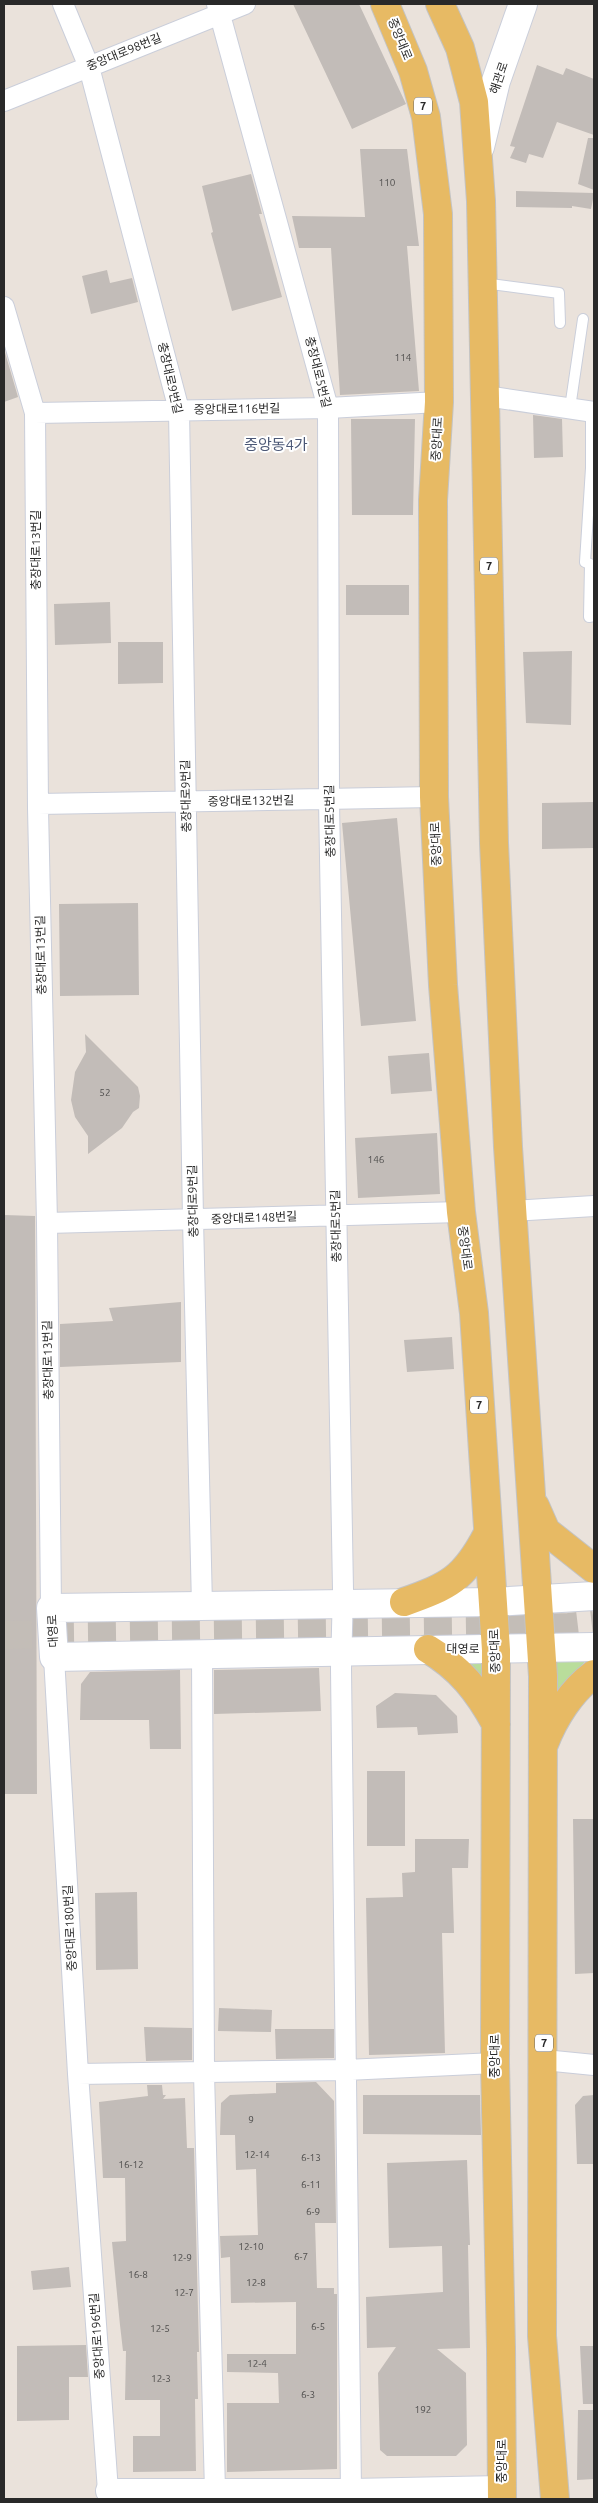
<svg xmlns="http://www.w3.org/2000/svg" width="598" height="2503" viewBox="0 0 598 2503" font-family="Ubuntu,'Noto Sans KR',sans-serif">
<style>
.green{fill:#b9dd9b}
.building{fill:#c2bcb8}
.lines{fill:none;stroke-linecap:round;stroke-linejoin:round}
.secondary-tunnel{stroke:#c3bdb7;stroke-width:28;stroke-dasharray:28 14;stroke-linecap:butt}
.service-casing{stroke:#caceda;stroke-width:12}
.minor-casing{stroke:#caceda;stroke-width:22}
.tertiary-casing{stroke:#caceda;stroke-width:26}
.secondary-casing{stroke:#caceda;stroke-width:30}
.primary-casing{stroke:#c3c3c3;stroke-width:30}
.service{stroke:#fff;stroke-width:10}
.minor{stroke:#fff;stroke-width:20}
.tertiary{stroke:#fff;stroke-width:24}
.secondary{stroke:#fff;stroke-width:28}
.primary{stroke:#e7ba64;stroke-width:28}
.labels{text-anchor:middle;stroke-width:4;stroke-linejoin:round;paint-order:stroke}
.number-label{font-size:10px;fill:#4f4e4d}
.shield{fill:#fff;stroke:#696969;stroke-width:1}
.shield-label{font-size:11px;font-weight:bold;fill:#292929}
.street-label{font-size:12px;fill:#292929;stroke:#fff}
.quarter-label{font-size:15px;fill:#4c5876;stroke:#fff}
</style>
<rect width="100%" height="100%" fill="#eae2db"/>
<path class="green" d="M454 1654H483V1681Z
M589 1657 551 1700 552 1661Z"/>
<path class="building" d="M293 4H359L406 104 352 129Z
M537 65 563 75 566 68 594 79V135L557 122 543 158 529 154 526 163 510 158 515 147 510 146Z
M588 138H594V190L578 184Z
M360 149H407L419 246H407L419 391 340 395 331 248H299L292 216 365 217Z
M251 174 262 214H259L282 297 232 311 211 233 213 232 202 186Z
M516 191 594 193V194L591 209 572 206V208L516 207Z
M107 270 110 283 132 278 138 302 91 314 82 276Z
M4 349 18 397 4 402Z
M533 415 562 419 563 457 534 458Z
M351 419H415L413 515H352Z
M346 585H409V615H346Z
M110 602 111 643 55 645 54 604Z
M118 642H163V683L118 684Z
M572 651 571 725 526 723 523 652Z
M593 802V848L542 849V803Z
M397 818 416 1021 361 1026 342 823Z
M138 903 139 995 60 996 59 904Z
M85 1034 138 1087 140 1096 139 1108 133 1112 122 1128 88 1154V1136L75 1117 71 1100 75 1072 86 1052Z
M429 1053 432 1091 391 1094 388 1056Z
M437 1133 440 1194 358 1198 355 1138Z
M4 1215 35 1216 37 1794H4Z
M181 1302V1362L60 1367V1324L113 1321 109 1308Z
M452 1337 454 1369 407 1372 404 1340Z
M319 1668 321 1711 214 1714V1670Z
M180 1670 181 1749H150L149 1720H80L81 1684 90 1672Z
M395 1693 436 1695 457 1716 458 1733 418 1735 417 1727 377 1728 376 1706Z
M367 1771H405V1846H367Z
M573 1819H594V1973L575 1974Z
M415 1839H469L468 1868H452L454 1933H442L445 2053 369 2055 366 1898 403 1897 402 1873 415 1872Z
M137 1892 138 1969 96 1970 95 1893Z
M219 2008 272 2010 271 2032 218 2031Z
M144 2027 192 2028V2060L146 2061Z
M275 2029H334V2058L276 2059Z
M316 2082 334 2101 336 2223H315L317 2288H334V2294H337V2469L227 2472V2403H279L278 2373 227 2372V2354H296V2302L231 2303 230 2257 221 2258 220 2236 258 2235 256 2169 236 2170 235 2135H220L221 2103 230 2095 276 2093V2083Z
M147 2085H162L163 2095H166L163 2099 185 2098 187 2148H194L199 2352H197L198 2399H195L196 2471 133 2472V2436H160V2400H125L126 2351H123L120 2325 112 2242 126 2241 125 2178H103L99 2102 148 2096Z
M363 2095H480L481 2135 363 2134Z
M594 2095V2164H577L575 2105 583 2096Z
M467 2160 470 2245H468L470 2348 437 2349 466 2373 467 2445 456 2456H387L380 2450 378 2373 396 2347 367 2348 366 2297 443 2292 442 2246 389 2248 387 2163Z
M69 2267 71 2287 33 2290 31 2271Z
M86 2345 88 2377H69V2420L17 2421V2346Z
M580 2346H594V2404H583Z
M578 2410H594V2479L577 2480Z"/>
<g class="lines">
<path class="secondary-tunnel" d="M4 1635 569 1627 594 1624"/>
<g class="service-casing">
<path id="service" d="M483 283 559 293 560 323
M570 408 583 319
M591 412V468L585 562 590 564 589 617 594 616"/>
</g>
<g class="minor-casing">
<path id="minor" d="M63 4 89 67 179 410 193 1219 202 1606
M217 4 328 408 329 801 343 1590 341 1669 351 2491
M4 101 245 4
M4 307 35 413 38 808 47 1223 51 1608
M486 396 594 412
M35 413 328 408 439 402
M38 804 434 797
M512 1211 594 1206
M47 1223 461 1212
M202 1655 204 2073 215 2491
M54 1657 78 2074 108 2491
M544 2060 594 2065
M78 2074 346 2070 495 2063"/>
</g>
<g class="tertiary-casing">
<path id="tertiary" d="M108 2491H351L502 2488"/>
</g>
<g class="secondary-casing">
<path id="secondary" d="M480 147 496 81 523 4
M594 1596 493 1602 51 1608 54 1657 594 1647"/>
</g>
<g class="primary-casing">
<path id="primary" d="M385 4 413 71 426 117 438 214 439 402 433 500 434 797 443 985 461 1212 474 1313 496 1650 495 2063 501 2348 502 2499
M440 4 460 48 474 102 481 201 494 843 508 1147 543 1676 542 2336 555 2499
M535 1506 546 1531 594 1569
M404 1602C449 1586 464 1579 487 1535
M428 1649C460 1668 478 1691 496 1724
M544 1744C554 1718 571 1691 594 1674"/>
</g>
<use href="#service" class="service"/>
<use href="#minor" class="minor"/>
<use href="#tertiary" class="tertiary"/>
<use href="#secondary" class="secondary"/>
<use href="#primary" class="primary"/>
</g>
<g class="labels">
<g class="number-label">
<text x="387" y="186">110</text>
<text x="403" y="361">114</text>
<text x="105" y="1096">52</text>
<text x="376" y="1163">146</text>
<text x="251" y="2123">9</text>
<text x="257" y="2158">12-14</text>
<text x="311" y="2161">6-13</text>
<text x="131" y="2168">16-12</text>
<text x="311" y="2188">6-11</text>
<text x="313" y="2215">6-9</text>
<text x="251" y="2250">12-10</text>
<text x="301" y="2260">6-7</text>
<text x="182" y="2261">12-9</text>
<text x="138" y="2278">16-8</text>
<text x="256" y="2286">12-8</text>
<text x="184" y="2296">12-7</text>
<text x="318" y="2330">6-5</text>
<text x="160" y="2332">12-5</text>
<text x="257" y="2367">12-4</text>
<text x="161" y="2382">12-3</text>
<text x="308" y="2398">6-3</text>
<text x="423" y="2413">192</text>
</g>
<g class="shield">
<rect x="414" y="97.5" width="18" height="17" rx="4"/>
<rect x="480" y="557.5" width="18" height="17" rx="4"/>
<rect x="470" y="1396.5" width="18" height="17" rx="4"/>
<rect x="535" y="2034.5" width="18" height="17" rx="4"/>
</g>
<g class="shield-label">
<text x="423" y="110">7</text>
<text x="489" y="570">7</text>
<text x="479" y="1409">7</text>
<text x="544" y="2047">7</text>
</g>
<g class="street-label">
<text transform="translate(400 39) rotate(68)" y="4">중앙대로</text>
<text transform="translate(124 52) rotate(-22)" y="4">중앙대로98번길</text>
<text transform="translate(499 78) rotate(-71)" y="4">해관로</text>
<text transform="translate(318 372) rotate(76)" y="4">충장대로5번길</text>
<text transform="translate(170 378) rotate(77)" y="4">충장대로9번길</text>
<text transform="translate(237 409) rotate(-1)" y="4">중앙대로116번길</text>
<text transform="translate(437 439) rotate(-87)" y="4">중앙대로</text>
<text transform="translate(36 550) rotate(-90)" y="4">충장대로13번길</text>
<text transform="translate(186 796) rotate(-91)" y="4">충장대로9번길</text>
<text transform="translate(251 801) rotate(-1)" y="4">중앙대로132번길</text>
<text transform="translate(330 821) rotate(-91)" y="4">충장대로5번길</text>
<text transform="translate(436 844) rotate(-92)" y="4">중앙대로</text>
<text transform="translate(41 955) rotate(-91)" y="4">충장대로13번길</text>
<text transform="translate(193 1201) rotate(-91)" y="4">충장대로9번길</text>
<text transform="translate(254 1218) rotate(-2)" y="4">중앙대로148번길</text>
<text transform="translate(336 1226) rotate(-91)" y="4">충장대로5번길</text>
<text transform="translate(465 1248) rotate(83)" y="4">중앙대로</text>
<text transform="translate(48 1360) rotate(-91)" y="4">충장대로13번길</text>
<text transform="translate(53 1631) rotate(-93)" y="4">대영로</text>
<text transform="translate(463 1649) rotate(1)" y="4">대영로</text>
<text transform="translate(495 1651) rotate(-92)" y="4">중앙대로</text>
<text transform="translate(70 1928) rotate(-93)" y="4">중앙대로180번길</text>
<text transform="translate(495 2056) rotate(-90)" y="4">중앙대로</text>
<text transform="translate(97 2336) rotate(-94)" y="4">중앙대로196번길</text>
<text transform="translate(502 2461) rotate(-90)" y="4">중앙대로</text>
</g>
<g class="quarter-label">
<text x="276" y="450">중앙동4가</text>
</g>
</g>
<rect width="598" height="2503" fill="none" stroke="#292929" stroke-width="10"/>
</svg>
